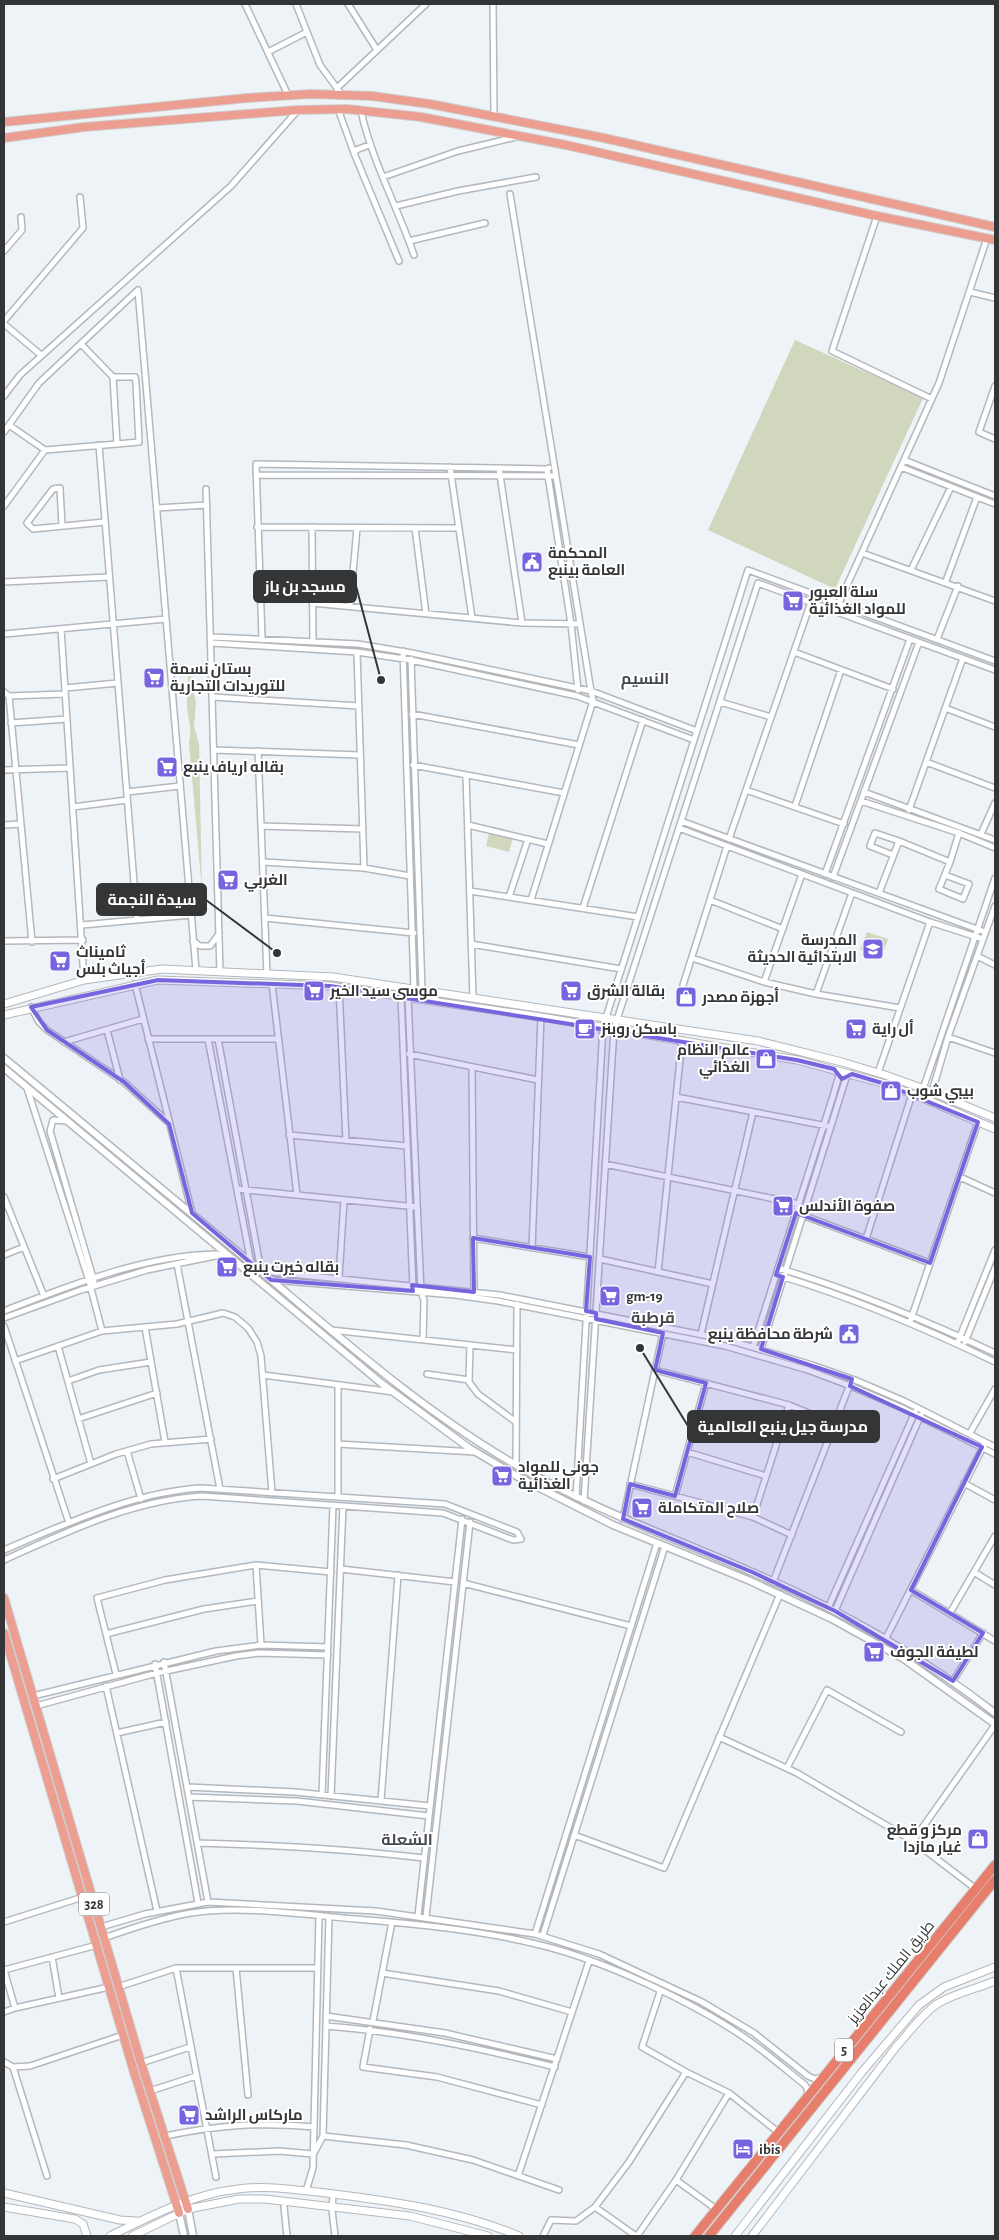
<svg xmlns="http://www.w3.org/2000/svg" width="999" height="2240" viewBox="0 0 999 2240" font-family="'Alegreya Sans',Cairo,sans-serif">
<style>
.green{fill:#d1d7bd}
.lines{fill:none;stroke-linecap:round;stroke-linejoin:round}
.minor-casing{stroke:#b3b8bd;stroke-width:8}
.tertiary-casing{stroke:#b3b8bd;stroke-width:9}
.secondary-casing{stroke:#b3b8bd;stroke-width:9}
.primary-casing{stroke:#cecfcf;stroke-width:10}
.trunk-casing{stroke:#cecfcf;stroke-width:11}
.minor{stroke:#fff;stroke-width:5}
.tertiary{stroke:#fff;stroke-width:6}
.secondary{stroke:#fff;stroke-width:7}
.primary{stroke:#ec9e90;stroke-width:8}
.trunk{stroke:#e67e6b;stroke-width:9}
.marked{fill:#7765e0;fill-opacity:0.2;stroke:#7765e0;stroke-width:4;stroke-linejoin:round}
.labels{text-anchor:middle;stroke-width:4;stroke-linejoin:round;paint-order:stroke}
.shield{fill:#fff;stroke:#717273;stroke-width:1}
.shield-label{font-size:14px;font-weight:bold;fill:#343537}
.poi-label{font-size:15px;font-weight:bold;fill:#343537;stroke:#fff;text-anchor:start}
.street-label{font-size:15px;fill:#343537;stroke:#fff}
.neighbourhood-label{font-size:16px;font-weight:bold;fill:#45494d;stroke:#fff}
.leader{fill:none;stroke:#343537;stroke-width:2}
.callout-dot{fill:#343537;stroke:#fff;stroke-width:2}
.callout{fill:#343537;stroke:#343537;stroke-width:2}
.callout-label{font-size:16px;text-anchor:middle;font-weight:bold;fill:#fff}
</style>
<rect width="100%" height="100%" fill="#eef3f8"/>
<path class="green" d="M795 340 923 398 835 589 708 530Z
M186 668H192L191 680 196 703 194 726 199 744 202 891 189 743C193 724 186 716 187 700 187 689 190 680 186 668Z
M489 833 513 838 509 852 486 846Z
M867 932 888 939 881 958 860 950Z"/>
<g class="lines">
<g class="minor-casing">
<path id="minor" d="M245 4 288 95
M296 4 320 65 342 95
M348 4 377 50
M493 4 494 116
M268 52 307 32
M337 88 426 4
M338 109 354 153
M361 111C372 161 397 206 414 255
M369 145 356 150 354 153 399 261
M383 177 458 151 516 137
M510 194 591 691 697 731
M396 206 458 191 536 177
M877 216 832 351 932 399
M409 241 485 223
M4 251 22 230 21 217
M970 292 995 298
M4 321 83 228 80 197
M4 324 41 355
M113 377H135L136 383 139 442 117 444
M995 386 979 432 995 439
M4 396 20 375 231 186 298 110
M9 425 45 450
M4 432 39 383 138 290 196 970
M99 445 137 920
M904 460 995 496
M450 467 472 618
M901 467 995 504
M499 468 522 623
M549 468 547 469 571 624 578 690
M256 475 556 476
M206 489 220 972
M4 506 45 450 117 444 113 377 81 344
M157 508 207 505
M62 526 60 488 53 489 27 523 33 529 105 522
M257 527 459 528
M312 527 313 641
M415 528 426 614
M862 553 995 601
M911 570 951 487
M946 581 977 497
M4 582 109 577
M312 603 522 623 580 624
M839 603 939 383 987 238
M350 606 357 528
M61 629 84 980
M4 634 166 619
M212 637 358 644 412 653 591 691 593 701 531 900
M262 638 256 464 547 469
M937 639 958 586
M212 643 357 652 411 660 577 696 694 740
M403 651 414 989
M357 652 364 868
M794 652 893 689
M411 659 422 990
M65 688 118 683
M4 692 9 696 32 942
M9 696 65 694
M213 697 359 706
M720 702 771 717
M945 708 995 727
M412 714 579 745
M11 723 67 719
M214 750 360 755
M258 751 267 974
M926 762 995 788
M413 765 564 793
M4 770 70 768
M466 775 473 998
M746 790 844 824
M127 792 180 786
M864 792 995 840
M861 801 959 833 995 848
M795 806 841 670
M73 807 127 800
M909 810 963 658
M681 821 985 932
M4 825 20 824
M468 825 548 844
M261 826 363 829
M679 828 930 922 983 939
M981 834 995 803
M729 839 811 602
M893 855 870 846 875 833 899 841
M263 862 364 868 410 876
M950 862 959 833
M825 874 910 639
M833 877 919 642
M470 891 638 917
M879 893 899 841 950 862 939 889 963 899 969 884 945 875
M509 897 528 839
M710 900 783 929
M583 908 643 720
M265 918 414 933
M82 925 191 915
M4 941 83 940
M193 941 200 946H210L219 934
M471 944 621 969
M977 956 995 965
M692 958 764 982 816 994 900 1008
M764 982 802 874
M135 984 192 1213
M272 984 297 1195 417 1207
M683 985 727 846
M339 987 346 1140
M816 994 852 893
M401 996 413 1288
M408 997 421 1292 424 1300 423 1340
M31 1007 39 1022 47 1030 124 1082 169 1123
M107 1030 120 1080
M948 1037 995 1053
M148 1039H278
M208 1039 251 1263
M218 1039 261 1271 500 1295 728 1340 812 1365 855 1380 904 1401 995 1447
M64 1042 143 1019
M409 1054 538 1080
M472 1067 474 1295
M878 1073 930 922
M27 1088 89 1281 102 1331
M923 1089 995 878
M932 1092 948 1037 995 906
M676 1097 827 1126
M68 1121 53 1120 50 1131 94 1281
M289 1135 407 1146
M605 1164 799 1204 802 1215 930 1263
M960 1177 995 1193
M237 1189 297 1195
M4 1197 44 1296
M473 1238 590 1257
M866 1239 912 1094
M532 1248 541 1017
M4 1255 24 1247
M600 1259 713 1284
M177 1264 220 1489
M778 1268C855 1291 923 1319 995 1353
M658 1272 682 1040
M781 1276C856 1299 925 1328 995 1362
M339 1278 344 1200
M272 1280 455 1295 498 1301 725 1346 808 1370 853 1387 900 1407 995 1454
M4 1311C71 1285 145 1255 217 1254
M4 1318 81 1290 147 1270 225 1254
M910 1322 978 1122
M4 1326 69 1523
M145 1327 165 1442
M331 1330 517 1350
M701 1334 753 1112
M965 1342 995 1268
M957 1344 995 1250
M470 1345 469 1382 478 1394 516 1422
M58 1346 91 1464
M753 1347 833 1096 839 1075 836 1071
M761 1349 846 1078 852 1074
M15 1361 102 1331 177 1324 223 1313 235 1317 248 1328 257 1342 261 1356 272 1493
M655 1370 789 1405 835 1424
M427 1374 469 1380
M263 1375 394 1392
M68 1381 99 1370 151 1362
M697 1416 778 1439
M78 1419 157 1393
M970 1433 995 1389
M338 1444 475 1452
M127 1451 141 1499
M687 1452 766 1476
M516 1465 517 1304
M53 1479 116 1454 151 1444 211 1439
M964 1483 995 1500
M630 1484 753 1517 792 1535
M675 1496 706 1383
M338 1497V1385
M576 1497 603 1027 748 570 995 661
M584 1501 614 1029 758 583 995 670
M753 1517 789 1405
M623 1519 663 1333
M4 1550C65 1524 134 1492 201 1488L445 1504 517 1532 521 1539 513 1540 443 1513 202 1496C133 1500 66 1532 4 1560
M256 1565 261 1645
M341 1569 455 1582
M974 1572 995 1585
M773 1582 850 1384
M463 1583 631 1626
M911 1590 995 1641
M828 1608 915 1412
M835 1611 921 1415
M950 1613 995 1536
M106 1634 204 1609 258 1601
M886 1638 984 1445
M164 1662 208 1902
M155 1664 198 1903
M116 1674 97 1598 165 1580 256 1565 331 1572
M953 1681 983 1633
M106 1686 157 1911
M33 1696 216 1651 261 1645 328 1647
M36 1706 157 1673 236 1656 259 1653 328 1655
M117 1733 166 1722
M719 1737 797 1773 913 1841 976 1889
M787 1768 827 1690 901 1732
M188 1787 295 1792 430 1806
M322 1795 333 1506
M331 1796 343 1506
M189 1797 297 1801 429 1816
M381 1801 398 1575
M574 1835 664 1868 780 1594
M913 1841 995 1725
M198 1843C274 1845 349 1849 424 1858
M418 1916 462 1519
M426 1917 470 1522
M4 1922 83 1897
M101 1927 145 1914 208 1902 376 1911 535 1934 599 1954 702 2002 754 2033 808 2076 815 2079 822 2077
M535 1934 657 1543
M543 1935 665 1546
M104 1938C132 1928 161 1918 191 1913 238 1905 308 1915 356 1919 416 1924 478 1930 536 1944 601 1959 694 2002 748 2040 768 2054 786 2070 805 2085L808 2090 807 2094
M52 1957 59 1998
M236 1968 248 2095
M4 1970 97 1945
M4 1970 15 2008
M382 1973 499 1991 572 2012
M118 1987 176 1968
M660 1992 642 2047 686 2072
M4 2012 15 2008 109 1987
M326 2016 445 2033 557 2059
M373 2021 392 1922
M326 2026C404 2032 479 2048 555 2067
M370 2029 363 2067 437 2077 542 2105
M4 2062 13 2067
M141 2063 190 2047
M150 2091 196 2076
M165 2136C219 2125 258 2122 314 2127
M323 2136 406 2145 473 2160 559 2190
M314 2153 323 2136 329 1917
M213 2154 279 2151 313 2154
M47 2176 13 2067 30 2066 123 2035
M518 2176 589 1961
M216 2177 176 1968H318
M676 2180 716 2209
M306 2191 313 2168 319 1916
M333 2194 332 2210 335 2236
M284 2207 287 2236
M595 2207 629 2162 686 2072 729 2093 778 2132
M543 2236 551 2220 576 2221 595 2207 636 2236
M637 2236 676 2180 729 2093"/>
</g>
<g class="tertiary-casing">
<path id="tertiary" d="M4 1058C90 1130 177 1201 263 1273 344 1341 424 1412 516 1465 592 1509 672 1537 752 1572 839 1609 920 1655 995 1713
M4 1068 381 1383 469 1448 520 1478 613 1525 748 1580 832 1619 904 1659 995 1724
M188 2209 193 2236
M179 2213 184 2236"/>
</g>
<g class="secondary-casing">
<path id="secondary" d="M4 1004 84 980 162 969 333 977 758 1041 842 1062 885 1075 927 1090 995 1118
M4 1015 158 980 330 986 541 1017 797 1060 882 1083 923 1098 995 1129
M4 2193 120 2220 137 2221
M4 2207 75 2219 83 2224 87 2236
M110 2236C151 2216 192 2194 238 2189 267 2185 297 2190 326 2193 391 2201 457 2210 519 2236
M132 2236 188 2209 239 2199H265L410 2216 488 2236
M735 2236 862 2072 919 2005 944 1987 995 1967
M752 2236 896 2047C909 2033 921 2015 937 2004 955 1993 976 1989 995 1981"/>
</g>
<g class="primary-casing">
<path id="primary" d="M4 122 247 98 311 94 372 96 430 104 604 138 995 227
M4 138 84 127 298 110 347 109 421 117 566 145 877 216 995 240
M4 1598 141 2063 188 2209
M4 1633 134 2072 179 2213"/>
</g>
<g class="trunk-casing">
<path id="trunk" d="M695 2236 995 1865
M709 2236 995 1880"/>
</g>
<use href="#minor" class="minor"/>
<use href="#tertiary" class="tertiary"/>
<use href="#secondary" class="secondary"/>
<use href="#primary" class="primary"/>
<use href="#trunk" class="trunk"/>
</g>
<path class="marked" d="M158 980 330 986 797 1060 834 1069 842 1079 852 1074 882 1083 978 1122 930 1263 796 1213 776 1275 783 1277 761 1349 852 1379 850 1386 982 1447 911 1590 983 1633 953 1681 835 1611 752 1572 623 1519 630 1484 675 1496 706 1383 655 1370 663 1333 596 1319V1313L586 1311 590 1257 473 1238 474 1292 412 1285 413 1291 271 1280 192 1213 169 1124 124 1082 47 1030 31 1007Z"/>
<defs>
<g id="civic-square" transform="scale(1.125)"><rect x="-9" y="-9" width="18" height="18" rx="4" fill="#7765e0" stroke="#fff"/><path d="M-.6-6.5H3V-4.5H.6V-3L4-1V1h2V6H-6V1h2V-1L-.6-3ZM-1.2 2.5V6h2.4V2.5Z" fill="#fff"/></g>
<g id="supermarket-square" transform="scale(1.125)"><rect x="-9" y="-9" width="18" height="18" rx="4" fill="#7765e0" stroke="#fff"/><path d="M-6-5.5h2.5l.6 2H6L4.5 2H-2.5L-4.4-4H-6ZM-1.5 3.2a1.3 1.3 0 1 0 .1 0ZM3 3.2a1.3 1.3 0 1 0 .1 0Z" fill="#fff"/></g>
<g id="school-square" transform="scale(1.125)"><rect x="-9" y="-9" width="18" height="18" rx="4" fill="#7765e0" stroke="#fff"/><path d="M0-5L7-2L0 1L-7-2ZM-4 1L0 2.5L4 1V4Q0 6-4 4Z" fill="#fff"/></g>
<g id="shop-square" transform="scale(1.125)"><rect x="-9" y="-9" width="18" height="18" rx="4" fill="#7765e0" stroke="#fff"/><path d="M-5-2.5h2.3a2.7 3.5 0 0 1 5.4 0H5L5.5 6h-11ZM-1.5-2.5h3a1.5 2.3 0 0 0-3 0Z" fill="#fff"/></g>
<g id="cafe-square" transform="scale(1.125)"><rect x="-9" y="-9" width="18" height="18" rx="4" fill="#7765e0" stroke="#fff"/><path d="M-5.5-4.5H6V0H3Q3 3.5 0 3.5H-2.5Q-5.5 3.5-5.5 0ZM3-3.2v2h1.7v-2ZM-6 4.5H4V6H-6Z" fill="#fff"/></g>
<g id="hotel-square" transform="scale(1.125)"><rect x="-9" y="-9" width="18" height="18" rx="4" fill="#7765e0" stroke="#fff"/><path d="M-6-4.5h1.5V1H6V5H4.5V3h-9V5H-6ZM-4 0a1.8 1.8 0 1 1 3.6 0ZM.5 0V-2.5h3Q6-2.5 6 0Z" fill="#fff"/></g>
</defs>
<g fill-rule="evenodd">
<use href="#civic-square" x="532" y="562"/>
<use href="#supermarket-square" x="793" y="601"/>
<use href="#supermarket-square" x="154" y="678"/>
<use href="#supermarket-square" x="167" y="767"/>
<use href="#supermarket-square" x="228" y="880"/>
<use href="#school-square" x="873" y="949"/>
<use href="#supermarket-square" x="60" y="961"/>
<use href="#supermarket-square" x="314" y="991"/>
<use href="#supermarket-square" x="571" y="991"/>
<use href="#shop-square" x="686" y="997"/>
<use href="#cafe-square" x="585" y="1029"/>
<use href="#supermarket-square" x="856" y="1029"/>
<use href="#shop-square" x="766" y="1059"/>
<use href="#shop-square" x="891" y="1091"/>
<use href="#supermarket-square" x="783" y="1206"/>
<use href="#supermarket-square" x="227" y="1267"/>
<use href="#supermarket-square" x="610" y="1296"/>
<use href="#civic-square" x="849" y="1334"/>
<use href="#supermarket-square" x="502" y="1476"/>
<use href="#supermarket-square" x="642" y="1508"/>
<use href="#supermarket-square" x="874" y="1652"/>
<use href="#shop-square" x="978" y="1839"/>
<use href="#supermarket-square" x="189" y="2115"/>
<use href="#hotel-square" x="743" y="2149"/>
</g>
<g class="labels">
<g class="shield">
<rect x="79" y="1892.5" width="30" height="23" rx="4"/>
<rect x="835" y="2038.5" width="18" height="23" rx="4"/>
</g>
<g class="shield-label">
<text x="94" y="1909">328</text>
<text x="844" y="2055">5</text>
</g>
<g class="poi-label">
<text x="548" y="558">المحكمة<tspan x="548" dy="17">العامة بينبع</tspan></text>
<text x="809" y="597">سلة العبور<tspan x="809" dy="17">للمواد الغذائية</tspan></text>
<text x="170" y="674">بستان نسمة<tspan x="170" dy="17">للتوريدات التجارية</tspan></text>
<text x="183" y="772">بقاله ارياف ينبع</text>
<text x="244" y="885">الغربي</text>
<text x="857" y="945" text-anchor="end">المدرسة<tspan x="857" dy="17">الابتدائية الحديثة</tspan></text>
<text x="76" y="957">ثاميناث<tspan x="76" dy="17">أجياث بلس</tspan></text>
<text x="330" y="996">موسى سيد الخير</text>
<text x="587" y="996">بقالة الشرق</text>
<text x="702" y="1002">أجهزة مصدر</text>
<text x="601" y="1034">باسكن روبنز</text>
<text x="872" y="1034">أل راية</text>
<text x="750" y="1055" text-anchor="end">عالم النظام<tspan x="750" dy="17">الغذائي</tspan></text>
<text x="907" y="1096">بيبي شوب</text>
<text x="799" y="1211">صفوة الأندلس</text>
<text x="243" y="1272">بقاله خيرت ينبع</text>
<text x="626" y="1301">gm-19</text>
<text x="833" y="1339" text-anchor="end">شرطة محافظة ينبع</text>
<text x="518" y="1472">جوني للمواد<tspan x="518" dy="17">الغذائية</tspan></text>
<text x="658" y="1513">صلاح المتكاملة</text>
<text x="890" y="1657">لطيفة الجوف</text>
<text x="962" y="1835" text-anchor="end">مركز و قطع<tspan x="962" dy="17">غيار مازدا</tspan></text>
<text x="205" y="2120">ماركاس الراشد</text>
<text x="759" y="2154">ibis</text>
</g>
<g class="street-label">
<text transform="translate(891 1972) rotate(-51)" y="5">طريق الملك عبدالعزيز</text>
</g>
<g class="neighbourhood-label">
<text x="645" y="684">النسيم</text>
<text x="653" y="1323">قرطبة</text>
<text x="407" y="1845">الشعلة</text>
</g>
</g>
<path class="leader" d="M381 680L356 586M277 953L206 900M640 1348L688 1426"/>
<g class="callout-dot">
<circle cx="381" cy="680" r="5"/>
<circle cx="277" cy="953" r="5"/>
<circle cx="640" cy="1348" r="5"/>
</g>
<g class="callout">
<rect x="254" y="571" width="102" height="31" rx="5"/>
<rect x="97" y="884" width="109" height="31" rx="5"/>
<rect x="688" y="1411" width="191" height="31" rx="5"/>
</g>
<g class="callout-label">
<text x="305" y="592">مسجد بن باز</text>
<text x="152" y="905">سيدة النجمة</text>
<text x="783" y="1432">مدرسة جيل ينبع العالمية</text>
</g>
<rect width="999" height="2240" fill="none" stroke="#343537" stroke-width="10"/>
</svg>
